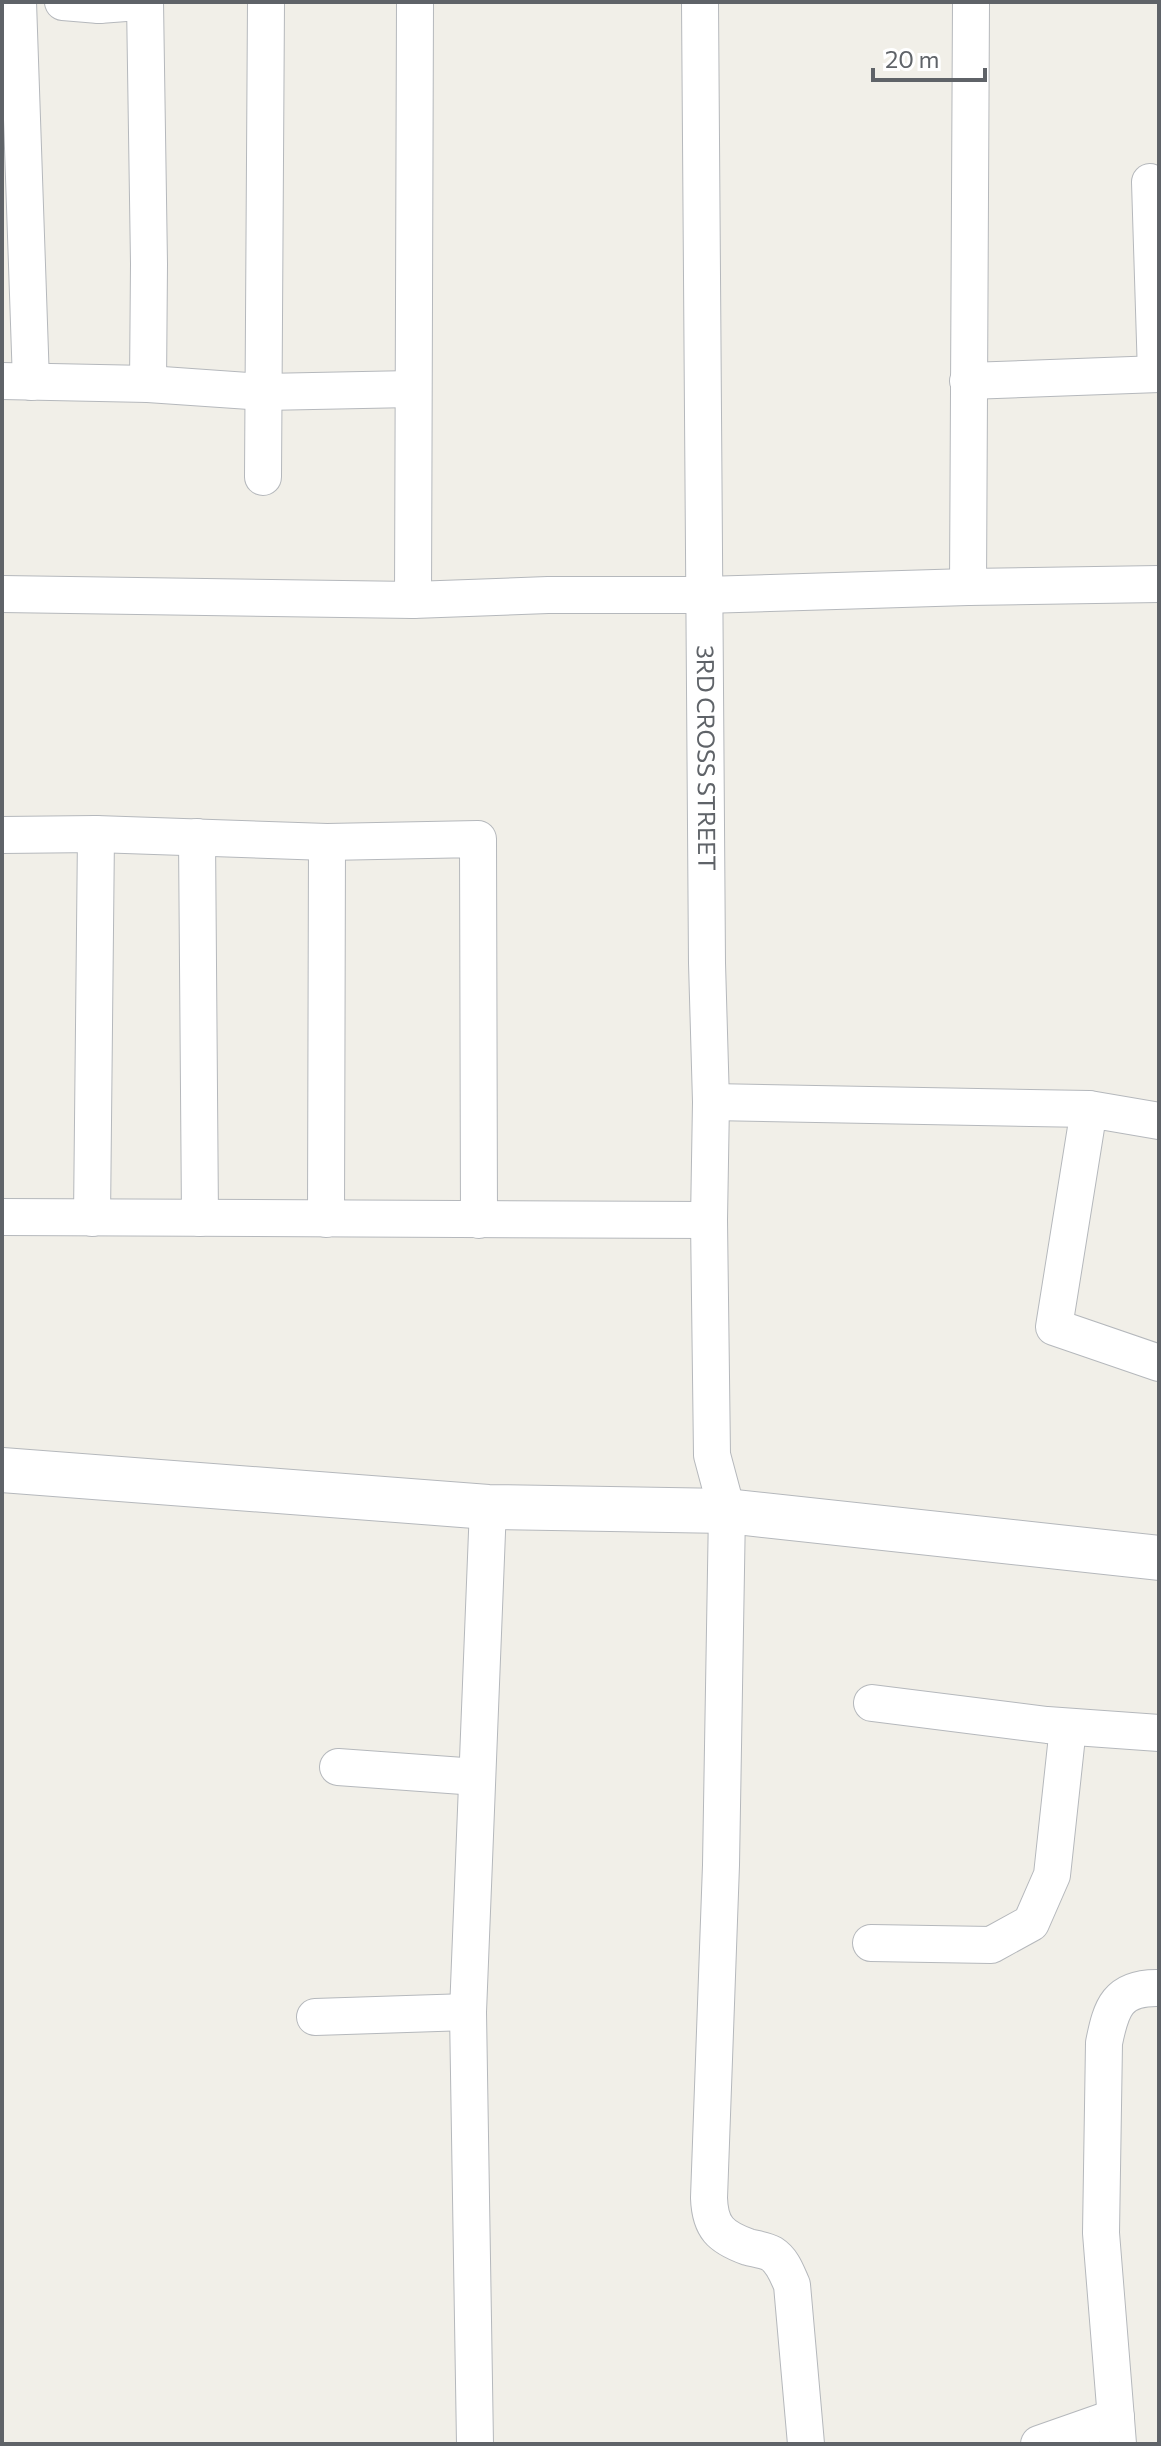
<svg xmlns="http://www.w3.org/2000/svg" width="1161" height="2446" viewBox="0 0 1161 2446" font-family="Commissioner,sans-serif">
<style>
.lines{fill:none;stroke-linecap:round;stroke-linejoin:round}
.minor-casing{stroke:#b5b8bc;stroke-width:38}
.tertiary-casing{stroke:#b5b8bc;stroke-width:46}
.minor{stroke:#fff;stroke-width:36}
.tertiary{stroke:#fff;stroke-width:44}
.labels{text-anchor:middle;stroke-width:8;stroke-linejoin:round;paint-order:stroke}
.street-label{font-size:24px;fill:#5f6368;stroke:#fff}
</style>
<rect width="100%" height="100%" fill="#f1efe8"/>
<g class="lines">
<g class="minor-casing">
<g id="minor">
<path d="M18 2 31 382"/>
<path d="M63 2 99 5V2"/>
<path d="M145 2 149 264 148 384"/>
<path id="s1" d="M700 2 707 963 711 1102 709 1220 712 1455 727 1511 721 1865 709 2198C710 2227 720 2237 748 2247 755 2249 765 2250 772 2254 783 2261 787 2274 792 2285L806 2444"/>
<path d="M99 5 139 2"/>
<path d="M1150 182 1156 374"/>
<path d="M2 381 148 384 264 392 412 389"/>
<path d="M968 381 1159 374"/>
<path d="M263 477 266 2"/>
<path d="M968 587 971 2"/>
<path d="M2 594 413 600 548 595H704L968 587 1159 584"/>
<path d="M413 600 415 2"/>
<path d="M2 835 96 834 327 842 478 839 479 1220"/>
<path d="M197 837 200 1218"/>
<path d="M711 1102 1089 1109"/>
<path d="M1159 1121 1089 1109 1054 1327 1159 1363"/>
<path d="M2 1217 709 1220"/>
<path d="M92 1218 96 834"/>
<path d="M326 1219 327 842"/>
<path d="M872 1703 1047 1725 1159 1733"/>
<path d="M338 1767 477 1777"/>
<path d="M871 1943 991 1945 1031 1923 1052 1875 1068 1727"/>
<path d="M315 2017 468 2012"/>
<path d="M475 2444 468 2012 488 1507"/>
<path d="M1039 2444 1116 2417"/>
<path d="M1118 2444 1101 2233 1104 2043C1111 2008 1117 1987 1159 1988"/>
</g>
</g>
<g class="tertiary-casing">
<path id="tertiary" d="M2 1470 488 1507 727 1511 1159 1558"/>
</g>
<use href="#minor" class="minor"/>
<use href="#tertiary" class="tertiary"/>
</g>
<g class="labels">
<g class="street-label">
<text dy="8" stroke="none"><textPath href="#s1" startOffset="756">3RD CROSS STREET</textPath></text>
</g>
</g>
<rect width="1161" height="2446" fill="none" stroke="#5f6368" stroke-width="8"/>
<path d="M873 68v12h112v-12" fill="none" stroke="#5f6368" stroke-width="4"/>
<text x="885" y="68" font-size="24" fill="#5f6368" stroke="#ffffff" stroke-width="6" paint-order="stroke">20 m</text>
</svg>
